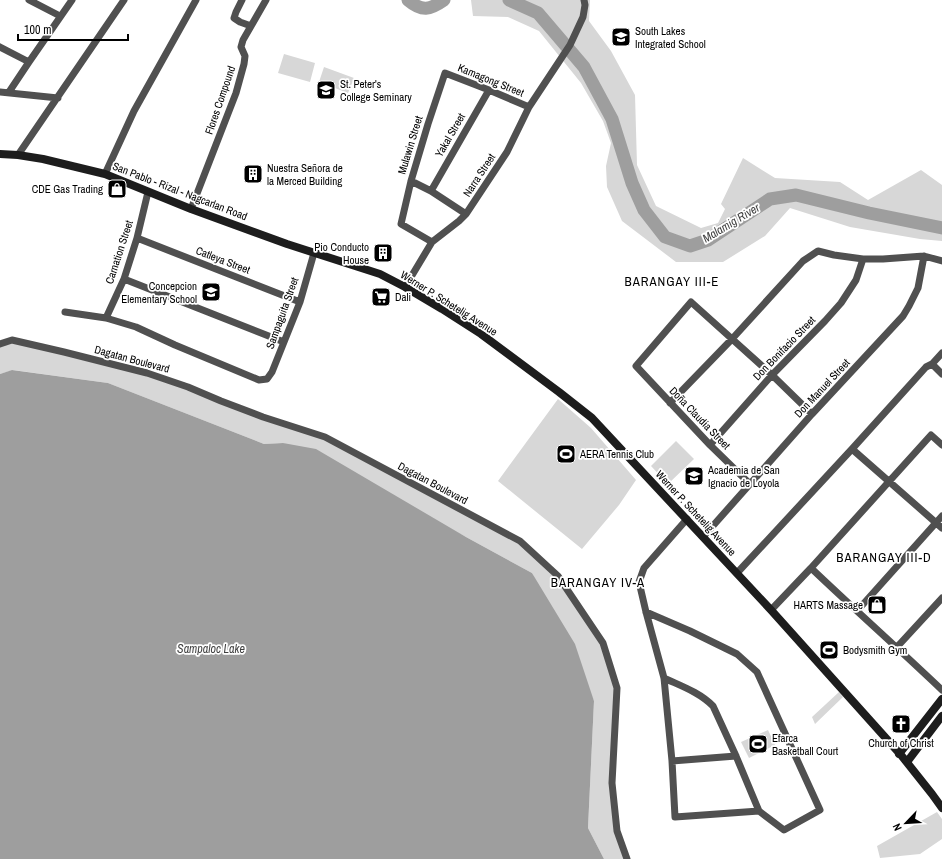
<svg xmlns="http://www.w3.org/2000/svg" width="942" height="859" viewBox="0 0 942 859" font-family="'Archivo Narrow',sans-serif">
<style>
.green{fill:#d7d7d7}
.water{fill:#9e9e9e}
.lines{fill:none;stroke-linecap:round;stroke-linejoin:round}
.river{stroke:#9e9e9e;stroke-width:13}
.street{stroke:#505050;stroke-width:7}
.secondary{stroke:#1d1d1d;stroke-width:8}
.labels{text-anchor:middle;stroke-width:3.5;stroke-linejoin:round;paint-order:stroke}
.poi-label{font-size:11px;fill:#000;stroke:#fff;text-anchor:start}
.street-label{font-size:11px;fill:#000;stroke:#fff}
.water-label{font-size:12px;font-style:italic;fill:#3f3f3f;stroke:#fff}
.quarter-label{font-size:13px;letter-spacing:1px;fill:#000;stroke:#fff}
</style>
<rect width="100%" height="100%" fill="#fff"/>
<path class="green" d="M471 0H590L589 21 611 51 635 95 637 165 656 206 701 228 718 223 725 209 721 204 743 158 775 178 840 182 868 200 921 170 942 185V241L920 239 850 227 790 208 765 236 723 262H676L622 221 607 187 606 166 611 143 603 121 581 83 539 31 508 17 473 16Z
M284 54 315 63 310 82 278 73Z
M324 67 354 78 348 93 319 82Z
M12 340 147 373 325 437 520 541 558 576 603 643 617 688 612 783 617 830 627 859H604L588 828 594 701 532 573 466 537 283 443 264 444 108 383 13 370 0 374V344Z
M558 399 591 428 636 480 619 505 582 549 498 481Z
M676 441 694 459 668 484 651 466Z
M839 692 843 697 815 724 812 717Z
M768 730 775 745 749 758 741 742Z
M937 812 942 819V839L920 854 880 858 877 846Z"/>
<path class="water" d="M12 370 108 383 264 444 283 443 316 449 466 537 532 573 575 644 594 701 588 828 604 859H0V374Z"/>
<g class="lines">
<path class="river" d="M408 0C422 12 430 10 444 0
M509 0 538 13 584 67 612 119 632 183 644 210 665 237 690 246 708 240 770 199 796 195 869 213 942 228"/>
<path class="street" d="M29 0 60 16
M242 0 236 12 234 18 240 22 251 26
M0 47 29 62
M0 92 58 98
M9 92 29 62 72 0
M18 155 124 0
M105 174 134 111 196 0
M411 181 431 191 466 214
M431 191 489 90
M191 209 236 93 244 64 245 56 241 47 243 40 266 0
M137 238 300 302
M432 242 401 224 411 181 428 124 445 73 489 90 529 107
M124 279 284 342
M405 287 432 242 459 221 466 214 507 152 529 107 570 45 583 17 585 5 584 0
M65 312 106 318 136 327 175 345 259 380 267 379 272 372 300 302 314 253
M106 318 124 279 137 238 148 192
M0 344 12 340 64 352 147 373 188 387 221 401 263 417 325 437 520 541 558 576 603 643 617 688 612 783 617 831 627 859
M932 364 942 374
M670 403 732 339 803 261 818 251 834 255 863 259H883L924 256 942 261
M710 445 772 375 825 321 841 303 856 280 863 259
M852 449 942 528
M750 484 710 445 636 366 691 302 772 375 812 414
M687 519 644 568 639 582 646 612 664 678 672 761 675 817 759 811
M703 537 812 414 903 316 909 306 918 288 924 256
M811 568C854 609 899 649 942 690
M737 573 852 449 926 367 932 364 942 353
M771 610 811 568 931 435 942 445
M857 611 942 516
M646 612 690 631 737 654 757 672 820 810 784 830 759 811 736 756 713 706C699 692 681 686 664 678
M897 647 942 598
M672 761 736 756"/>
<path class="secondary" d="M0 154 18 155 43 159 105 174 191 209 287 244 380 274 405 287 442 309 481 334 559 392 592 418 771 610 901 755 932 794 942 808
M899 754 942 699
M907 762 942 716"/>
</g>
<defs>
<g id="school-square" transform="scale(1)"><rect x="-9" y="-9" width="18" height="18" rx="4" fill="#000" stroke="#fff"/><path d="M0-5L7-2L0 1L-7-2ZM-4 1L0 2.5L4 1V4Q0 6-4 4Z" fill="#fff"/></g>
<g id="university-square" transform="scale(1)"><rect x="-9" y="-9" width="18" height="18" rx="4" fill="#000" stroke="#fff"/><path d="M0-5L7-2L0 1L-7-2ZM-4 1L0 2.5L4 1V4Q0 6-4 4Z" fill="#fff"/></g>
<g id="building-square" transform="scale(1)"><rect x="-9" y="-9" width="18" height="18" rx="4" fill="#000" stroke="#fff"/><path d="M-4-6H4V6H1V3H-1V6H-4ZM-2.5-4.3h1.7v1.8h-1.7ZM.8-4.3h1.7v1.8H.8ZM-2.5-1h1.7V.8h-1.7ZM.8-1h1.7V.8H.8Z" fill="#fff"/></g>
<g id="shop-square" transform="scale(1)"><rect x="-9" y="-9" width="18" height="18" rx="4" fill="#000" stroke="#fff"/><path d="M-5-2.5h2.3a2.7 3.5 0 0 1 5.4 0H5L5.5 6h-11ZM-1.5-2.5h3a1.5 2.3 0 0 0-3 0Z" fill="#fff"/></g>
<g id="supermarket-square" transform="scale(1)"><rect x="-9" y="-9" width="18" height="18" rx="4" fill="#000" stroke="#fff"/><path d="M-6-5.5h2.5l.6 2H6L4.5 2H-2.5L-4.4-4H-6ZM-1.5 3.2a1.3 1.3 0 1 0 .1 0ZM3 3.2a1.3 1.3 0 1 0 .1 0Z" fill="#fff"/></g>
<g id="stadium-square" transform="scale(1)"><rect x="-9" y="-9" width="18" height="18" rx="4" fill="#000" stroke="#fff"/><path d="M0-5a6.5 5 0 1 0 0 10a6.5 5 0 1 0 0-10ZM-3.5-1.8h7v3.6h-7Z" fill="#fff"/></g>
<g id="church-square" transform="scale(1)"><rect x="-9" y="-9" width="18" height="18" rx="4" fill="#000" stroke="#fff"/><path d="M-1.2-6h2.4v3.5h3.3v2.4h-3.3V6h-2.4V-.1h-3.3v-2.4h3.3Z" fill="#fff"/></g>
</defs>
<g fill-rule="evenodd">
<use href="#school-square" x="621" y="37"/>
<use href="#university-square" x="326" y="90"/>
<use href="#building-square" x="253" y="174"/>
<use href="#shop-square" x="117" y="189"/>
<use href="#building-square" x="383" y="253"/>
<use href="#school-square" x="211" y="292"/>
<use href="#supermarket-square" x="381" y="297"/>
<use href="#stadium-square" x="566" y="454"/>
<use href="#school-square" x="694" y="476"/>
<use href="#shop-square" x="877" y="605"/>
<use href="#stadium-square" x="829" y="650"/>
<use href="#church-square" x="901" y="724"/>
<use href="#stadium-square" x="758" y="744"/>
</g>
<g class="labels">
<g class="poi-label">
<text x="635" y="35">South Lakes<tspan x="635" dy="13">Integrated School</tspan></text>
<text x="340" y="88">St. Peter's<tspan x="340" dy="13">College Seminary</tspan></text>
<text x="267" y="172">Nuestra Señora de<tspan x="267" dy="13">la Merced Building</tspan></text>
<text x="103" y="193" text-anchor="end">CDE Gas Trading</text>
<text x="369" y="251" text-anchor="end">Pio Conducto<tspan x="369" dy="13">House</tspan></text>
<text x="197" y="290" text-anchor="end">Concepcion<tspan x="197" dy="13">Elementary School</tspan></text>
<text x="395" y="301">Dali</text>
<text x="580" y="458">AERA Tennis Club</text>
<text x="708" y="474">Academia de San<tspan x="708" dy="13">Ignacio de Loyola</tspan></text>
<text x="863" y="609" text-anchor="end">HARTS Massage</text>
<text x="843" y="654">Bodysmith Gym</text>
<text x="772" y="742">Efarca<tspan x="772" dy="13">Basketball Court</tspan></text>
<text x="901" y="747" text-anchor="middle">Church of Christ</text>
</g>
<g class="street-label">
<text transform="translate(491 80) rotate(22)" y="4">Kamagong Street</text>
<text transform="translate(220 100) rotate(-71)" y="4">Flores Compound</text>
<text transform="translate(450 135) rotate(-60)" y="4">Yakal Street</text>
<text transform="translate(410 145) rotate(-73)" y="4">Mulawin Street</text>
<text transform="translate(479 175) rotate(-57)" y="4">Narra Street</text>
<text transform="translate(180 191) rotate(21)" y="4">San Pablo - Rizal - Nagcarlan Road</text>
<text transform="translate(119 252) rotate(-72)" y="4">Carnation Street</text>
<text transform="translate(223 260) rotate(21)" y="4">Catleya Street</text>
<text transform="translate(449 303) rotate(32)" y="4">Werner P. Schetelig Avenue</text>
<text transform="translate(282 313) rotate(-70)" y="4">Sampaguita Street</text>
<text transform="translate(784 348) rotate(-46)" y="4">Don Bonifacio Street</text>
<text transform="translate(132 359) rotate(15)" y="4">Dagatan Boulevard</text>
<text transform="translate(822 388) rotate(-47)" y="4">Don Manuel Street</text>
<text transform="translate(700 418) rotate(46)" y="4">Doña Claudia Street</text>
<text transform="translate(433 483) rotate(28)" y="4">Dagatan Boulevard</text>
<text transform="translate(696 513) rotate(47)" y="4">Werner P. Schetelig Avenue</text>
</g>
<g class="water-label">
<text transform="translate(731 223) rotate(-31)" y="4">Malamig River</text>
<text x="211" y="653">Sampaloc Lake</text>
</g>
<g class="quarter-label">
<text x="672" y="286">BARANGAY III-E</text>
<text x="884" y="562">BARANGAY III-D</text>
<text x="598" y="587">BARANGAY IV-A</text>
</g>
</g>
<g transform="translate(906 823) rotate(245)" stroke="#ffffff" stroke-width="3" paint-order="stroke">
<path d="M0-3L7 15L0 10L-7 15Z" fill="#000000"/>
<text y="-6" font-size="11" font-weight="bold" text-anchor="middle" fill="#000000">N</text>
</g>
<path d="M18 34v6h110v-6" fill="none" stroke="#000000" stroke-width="2"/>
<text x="24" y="34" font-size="12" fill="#000000" stroke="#ffffff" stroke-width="3" paint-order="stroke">100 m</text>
</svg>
